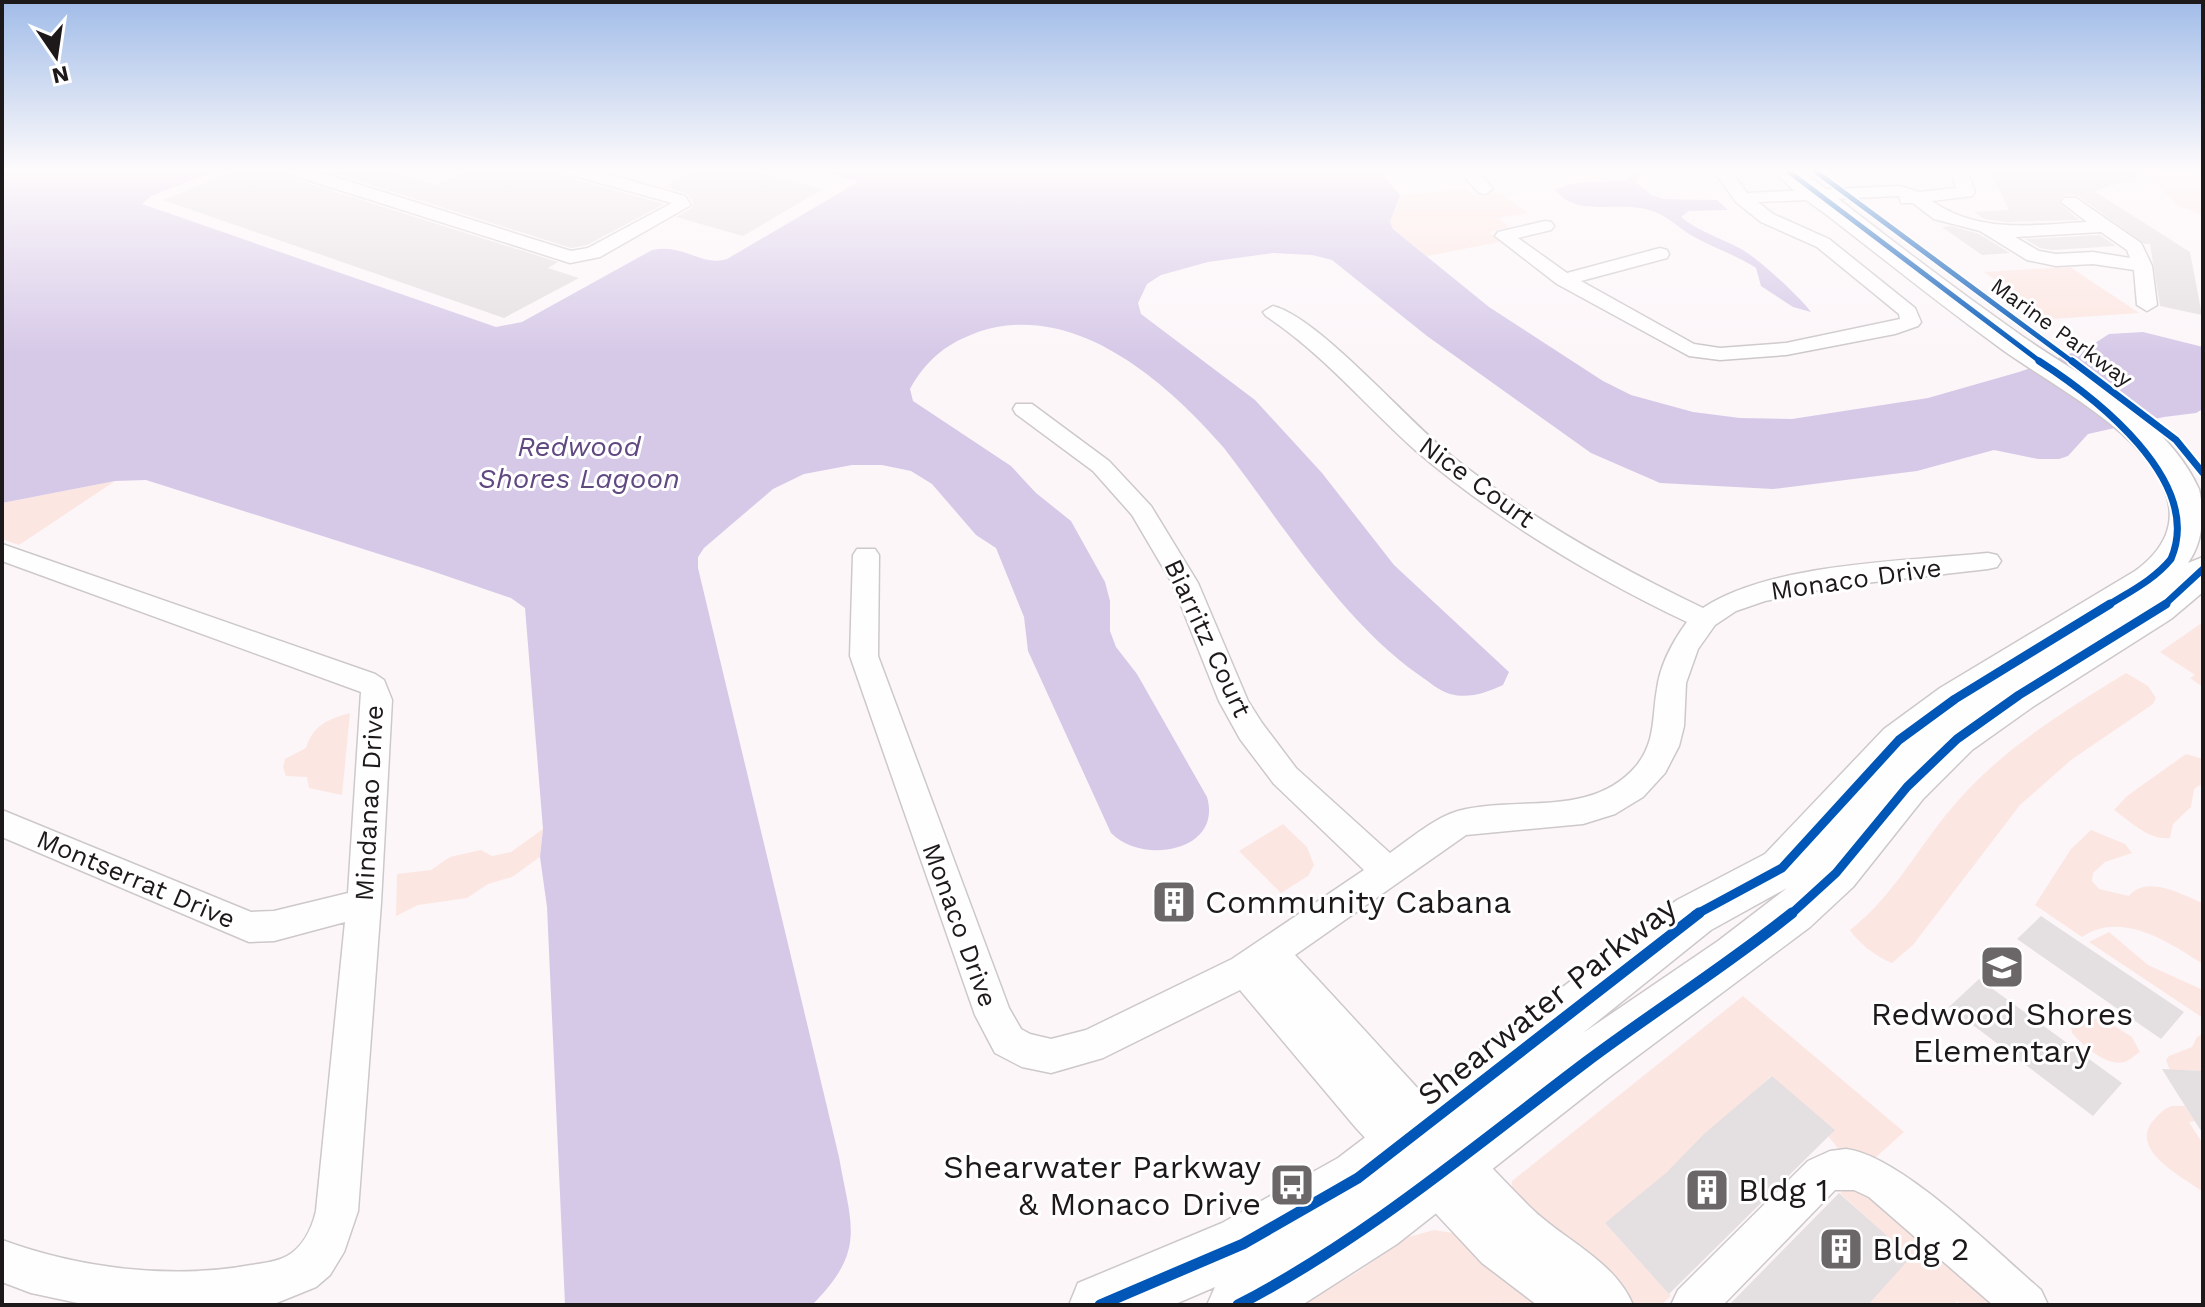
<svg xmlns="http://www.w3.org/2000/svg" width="2205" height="1307" viewBox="0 0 2205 1307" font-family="'Work Sans',sans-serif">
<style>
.green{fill:#fce6e1}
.water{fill:#d6c9e8}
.building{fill:#e4dfe0}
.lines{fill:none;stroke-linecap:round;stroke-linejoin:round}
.minor-casing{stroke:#cdc8ca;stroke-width:3}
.secondary-casing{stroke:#cdc8ca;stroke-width:3}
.minor{fill:#fffefe;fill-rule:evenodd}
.secondary{fill:#fffefe;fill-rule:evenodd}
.cycleway-far3-casing{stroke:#fff;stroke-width:8}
.cycleway-far2-casing{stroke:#fff;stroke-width:11}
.cycleway-far1-casing{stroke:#fff;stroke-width:14}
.cycleway-casing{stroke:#fff;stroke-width:16}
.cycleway-far3{stroke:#0057b8;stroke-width:5}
.cycleway-far2{stroke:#0057b8;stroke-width:7}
.cycleway-far1{stroke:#0057b8;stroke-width:9}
.cycleway{stroke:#0057b8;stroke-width:11}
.labels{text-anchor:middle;stroke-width:6;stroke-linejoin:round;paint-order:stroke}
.far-street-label{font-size:22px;fill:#1d181a;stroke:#fff}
.street-label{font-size:26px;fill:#1d181a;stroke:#fff}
.water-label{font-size:28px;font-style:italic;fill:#604881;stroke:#fff}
.near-poi-label{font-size:32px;fill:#1d181a;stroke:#fff;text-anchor:start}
.near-street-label{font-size:32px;fill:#1d181a;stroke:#fff}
</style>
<rect width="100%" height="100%" fill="#fcf6f9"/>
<path class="green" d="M2142 171H2203V216L2176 204Z
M1467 189 1473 195 1500 192 1528 213 1498 218 1509 227 1490 232 1500 242 1427 256 1391 227 1390 222 1400 195Z
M2070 267 2139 313 2051 319 1984 272Z
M115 481 19 545 2 539V503Z
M2203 622V687L2190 678 2195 675 2160 652Z
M2126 673 2148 686 2156 698 2153 704 2071 760 2020 805 1913 945 1892 963C1877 957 1858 943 1850 930 1895 895 1919 845 1956 803 2003 748 2065 711 2126 673Z
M350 713 342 795 309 788 307 777 286 776 283 767 285 759 306 748C313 725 328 719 350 713Z
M2186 754 2203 759V783L2194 789 2191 807 2173 824 2170 838C2149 841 2130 821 2114 810L2127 796Z
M1283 824 1307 847 1314 865 1308 876 1281 893 1239 851Z
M543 829 540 857 512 877 488 884 467 898 418 905 396 916 397 874 431 870 450 857 481 850 492 856 511 852Z
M2091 830 2125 844 2132 853 2105 862 2093 873 2092 881 2099 889 2129 896C2147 874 2182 895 2203 903V964C2169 942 2121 910 2082 937L2035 905 2071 849Z
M2109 932 2148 965 2203 990V1018L2089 942Z
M1743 996 1904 1132 1874 1159 1842 1153 1828 1136 1834 1129 1771 1076 1656 1184 1605 1223 1671 1296 1661 1305H1633L1526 1212 1512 1189V1181Z
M2100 1017 2132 1037 2140 1052C2135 1055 2129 1061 2124 1062 2106 1067 2082 1044 2072 1033L2071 1027Z
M2203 1034V1071L2170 1070 2166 1060 2169 1056 2192 1047 2197 1037Z
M2172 1106H2185L2195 1121 2189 1122 2203 1144V1192C2183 1177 2130 1151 2152 1122 2158 1115 2163 1109 2172 1106Z
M1847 1189 1864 1190 2001 1305H1962L1957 1301 1954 1305H1868L1910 1257 1840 1193Z
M1434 1230 1459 1234 1555 1305H1502L1499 1302 1496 1305H1301L1356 1273 1409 1237Z"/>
<path class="water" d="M2 171H215L151 196 142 204 496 327 522 322 652 250C684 243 701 267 727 259L858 182 826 171H1379L1400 195 1390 222 1393 229 1489 307 1603 381 1631 395 1693 412 1740 418 1792 419 1928 398 2019 372 2089 347 2109 334 2143 332 2203 347V409L2196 413 2164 417 2088 434 2068 456 2059 459H2038L1994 450 1917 471 1773 489 1660 483 1591 453 1427 336 1332 260 1312 255 1273 253 1208 262 1161 275 1147 284 1138 303 1141 314 1255 400 1322 473 1394 565 1509 672 1503 685C1485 693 1469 699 1450 694 1439 691 1428 681 1419 675 1341 620 1282 523 1224 448 1164 379 1070 297 973 334 944 345 925 362 910 389L913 401 1011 466 1036 493 1071 521 1105 582 1110 601V631L1116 647 1137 674 1207 797C1223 852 1142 865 1111 833L1028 651 1024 617 996 548 976 535 932 484 911 471 882 465H852L804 474 773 489 704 548 698 557V568L839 1157C851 1226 867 1250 812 1305H565L547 907 540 857 543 829 525 608 511 598 426 569 146 480 115 481 2 503Z
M1635 171H1644L1635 182 1651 195 1664 199 1717 200 1728 210 1689 211 1681 217C1699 232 1721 238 1741 249 1758 258 1800 297 1811 312L1793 307 1761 286 1756 268C1736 255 1714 248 1694 237 1674 225 1665 212 1640 208 1611 203 1573 216 1555 189L1576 183 1626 181Z"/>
<path class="building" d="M236 171H287L291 178 558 262 548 268 579 278 504 318 163 200Z
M327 171H386L436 185 468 171H557L570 178 664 204 587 245 571 248Z
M696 171H750L823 189 743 236 676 217 692 208 694 203 686 193 664 187Z
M1990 171H2141L2142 177 2094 191 2190 252 2202 315 2160 306 2150 244H2145L2078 196 2064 195 2058 202 2079 220 2007 222 1984 219 1974 212 2009 210Z
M1951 226 1979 234 2010 253 1982 255 1942 227Z
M2100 235 2116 246 2052 250 2040 248 2025 239Z
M1176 889 1189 904 1172 915 1159 900Z
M2041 916 2081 943 2184 1012 2161 1039 2017 939Z
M1979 979 2122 1083 2093 1116 1949 1007Z
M2162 1069 2203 1071V1134L2175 1090Z
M1772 1076 1835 1130 1669 1294 1605 1223 1666 1173 1704 1134Z
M1839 1193 1911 1257 1868 1305H1729Z"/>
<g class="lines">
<g class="minor-casing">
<path id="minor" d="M290 171H316L571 251 588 248 672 203 571 175 569 171H596L685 196 691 205 600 257 570 263 292 175Z
M1459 171H1477L1493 189 1485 194 1479 193Z
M1714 171H1731L1747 193 1900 186 1919 192 1956 188 1951 171H1967L1975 192 1972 196 1932 201C1978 234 2034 225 2087 222L2061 202 2064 198H2076L2141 243 2152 266 2157 305 2147 311 2137 305 2134 270 2093 264 2056 266 2027 260 1980 231 1934 219 1913 203H1901L1899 196 1758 202 1773 214 1829 239 1915 308 1921 322 1918 326 1895 334 1786 355 1720 360 1689 356 1557 284 1495 236 1498 232 1545 221 1551 222 1554 226 1551 230 1518 238 1567 273 1660 248 1667 250 1669 254 1667 258 1581 281 1694 344 1720 348 1786 343 1900 319 1899 314 1817 247 1761 222 1736 202ZM2101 232 2127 250 2130 258 2093 252 2056 254 2039 251 2015 237Z
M1273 306C1320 318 1409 423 1454 458 1530 518 1615 566 1703 608 1771 563 1907 561 1988 553L1997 555 2001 561 1997 567 1988 569 1839 586 1765 601 1736 611 1715 625 1698 649 1686 683 1684 726 1679 746 1665 773 1643 797 1615 814 1583 824 1466 835 1295 955C1373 1038 1448 1124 1528 1205 1561 1239 1614 1259 1633 1305H1537L1482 1263 1356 1128 1240 990 1103 1058 1051 1073 1022 1067 995 1053 975 1015 850 656 853 555 857 549H875L879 555 878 656 1009 1008 1021 1029 1030 1034 1051 1039 1086 1030 1232 959 1364 870 1274 784 1240 739 1219 701 1172 583 1132 515 1093 471 1016 414 1013 409 1016 404H1032L1109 461 1151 506 1198 583 1248 701 1262 723 1296 768 1390 853C1410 839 1434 818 1458 811 1518 795 1592 819 1637 765 1656 741 1652 716 1657 689 1660 665 1673 641 1687 622 1591 576 1497 520 1415 450 1365 405 1323 354 1266 316L1263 312Z
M2 544 375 674 384 680 392 700 381 903 358 1211 344 1252 330 1275 316 1287 274 1304 87 1305 31 1293 2 1282V1240C78 1268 171 1280 251 1265 263 1263 276 1262 287 1256 303 1247 312 1228 316 1211L345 922 274 941 249 942 2 837V810L251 912 274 911 348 893 361 692 2 561Z
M1846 1149C1900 1155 1997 1252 2041 1290L2048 1305H1993L1869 1197 1854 1190H1835L1723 1305H1671L1678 1290 1808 1161 1830 1151Z"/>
</g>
<g class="secondary-casing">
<path id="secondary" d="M1776 171H1803C1875 228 1947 283 2022 336 2083 379 2166 416 2199 489 2205 514 2203 542 2188 563L2203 557V592L2171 619 2034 706 1972 750 1923 799 1853 887 1810 927 1608 1078 1397 1244 1302 1305H1207L1215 1287 1173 1305H1069L1078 1283 1222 1223 1338 1158 1677 900 1765 854 1884 729 1940 688 2135 571C2163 551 2179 523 2164 489 2138 427 2052 386 2000 348 1946 309 1894 267 1841 226 1821 209 1791 193 1776 171ZM1787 888 1718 941 1583 1033 1711 930Z"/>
</g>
<use href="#minor" class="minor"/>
<use href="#secondary" class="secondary"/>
<g class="cycleway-far3-casing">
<path id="cycleway-far3" d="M1788 171 2042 363
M1815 171 2074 363"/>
</g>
<g class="cycleway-far2-casing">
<path id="cycleway-far2" d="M2039 361C2093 396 2205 480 2171 559 2154 580 2129 592 2107 606
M2072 361 2176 440 2203 473
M2163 606 2203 569"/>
</g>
<g class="cycleway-far1-casing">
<path id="cycleway-far1" d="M1695 915 1782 868 1899 740 1955 699 2110 604
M1790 915 1836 873 1907 787 1957 739 2019 695 2166 604"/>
</g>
<g class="cycleway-casing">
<path id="cycleway" d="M1100 1305 1243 1244 1358 1178 1699 913
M1238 1305C1365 1239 1472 1148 1586 1062 1654 1011 1726 966 1792 913"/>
</g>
<use href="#cycleway-far3" class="cycleway-far3"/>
<use href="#cycleway-far2" class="cycleway-far2"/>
<use href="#cycleway-far1" class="cycleway-far1"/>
<use href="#cycleway" class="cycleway"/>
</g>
<linearGradient id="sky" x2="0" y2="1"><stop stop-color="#a1bce8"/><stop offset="0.48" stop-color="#fefbfc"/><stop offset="1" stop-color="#fefbfc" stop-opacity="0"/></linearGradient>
<rect width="2205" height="354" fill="url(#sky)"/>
<defs>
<g id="building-square" transform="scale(2.3)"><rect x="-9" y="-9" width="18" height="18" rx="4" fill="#6b6668" stroke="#fff"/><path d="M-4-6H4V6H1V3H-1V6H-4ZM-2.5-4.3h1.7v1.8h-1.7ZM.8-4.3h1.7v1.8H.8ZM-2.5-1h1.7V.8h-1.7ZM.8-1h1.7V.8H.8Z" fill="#fff"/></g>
<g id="school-square" transform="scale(2.3)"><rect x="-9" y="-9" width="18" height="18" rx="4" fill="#6b6668" stroke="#fff"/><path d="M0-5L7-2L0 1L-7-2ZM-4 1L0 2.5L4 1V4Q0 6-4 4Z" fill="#fff"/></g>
<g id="bus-square" transform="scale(2.3)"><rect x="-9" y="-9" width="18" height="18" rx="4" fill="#6b6668" stroke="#fff"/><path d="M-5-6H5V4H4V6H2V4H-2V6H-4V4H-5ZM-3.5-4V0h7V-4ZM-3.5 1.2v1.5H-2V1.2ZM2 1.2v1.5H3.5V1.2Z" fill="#fff"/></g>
</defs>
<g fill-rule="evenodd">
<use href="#building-square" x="1174" y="902"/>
<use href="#school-square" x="2002" y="967"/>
<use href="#bus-square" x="1292" y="1185"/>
<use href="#building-square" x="1707" y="1190"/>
<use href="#building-square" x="1841" y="1249"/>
</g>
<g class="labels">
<g class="far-street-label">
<text transform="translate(2062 332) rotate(36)" y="8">Marine Parkway</text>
</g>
<g class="street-label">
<text transform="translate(1477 482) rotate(36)" y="9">Nice Court</text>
<text transform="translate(1856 579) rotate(-8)" y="9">Monaco Drive</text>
<text transform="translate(1208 638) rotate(65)" y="9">Biarritz Court</text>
<text transform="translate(369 803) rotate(-87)" y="9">Mindanao Drive</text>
<text transform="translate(136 879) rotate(23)" y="9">Montserrat Drive</text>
<text transform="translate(960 925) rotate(70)" y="9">Monaco Drive</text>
</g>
<g class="water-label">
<text x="579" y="456">Redwood<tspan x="579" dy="32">Shores Lagoon</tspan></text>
</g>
<g class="near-poi-label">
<text x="1205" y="913">Community Cabana</text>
<text x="2002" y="1025" text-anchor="middle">Redwood Shores<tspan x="2002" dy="37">Elementary</tspan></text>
<text x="1261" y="1178" text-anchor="end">Shearwater Parkway<tspan x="1261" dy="37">&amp; Monaco Drive</tspan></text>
<text x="1738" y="1201">Bldg 1</text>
<text x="1872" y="1260">Bldg 2</text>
</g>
<g class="near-street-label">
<text transform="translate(1547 1001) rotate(-38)" y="11">Shearwater Parkway</text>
</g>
</g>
<rect width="2205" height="1307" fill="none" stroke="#1d181a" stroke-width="8"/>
<g transform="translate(56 56) rotate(167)" stroke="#ffffff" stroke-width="6" paint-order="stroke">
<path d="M0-6L14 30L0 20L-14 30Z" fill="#1d181a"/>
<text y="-12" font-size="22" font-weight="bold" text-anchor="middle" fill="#1d181a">N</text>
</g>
</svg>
